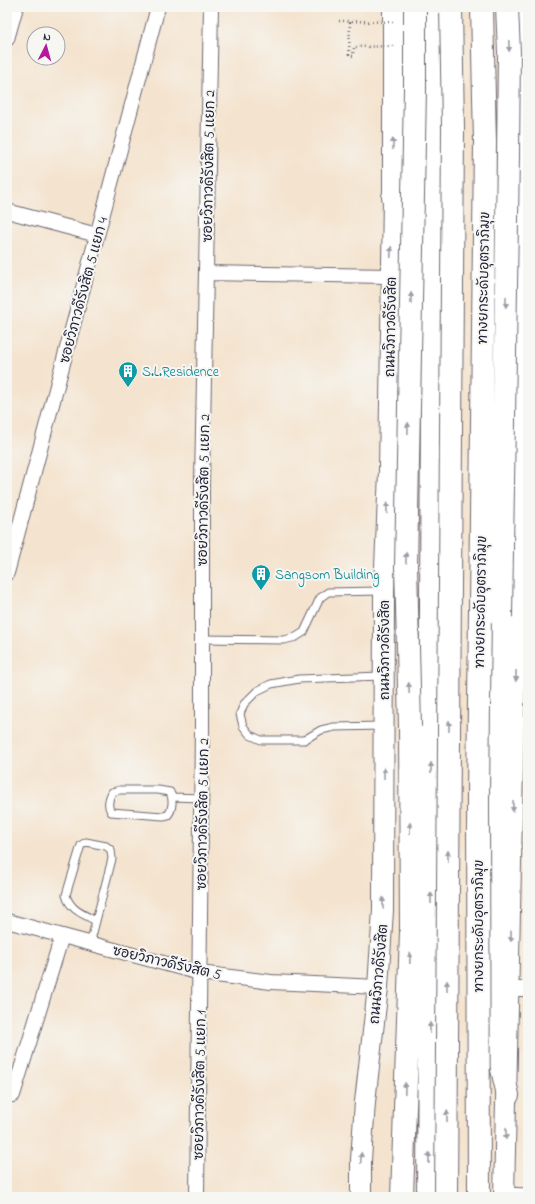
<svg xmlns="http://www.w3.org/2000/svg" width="535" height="1204" viewBox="0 0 535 1204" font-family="'Indie Flower','Playpen Sans Thai',sans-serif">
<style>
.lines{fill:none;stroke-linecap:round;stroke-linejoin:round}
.lane-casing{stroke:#6c666e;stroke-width:9}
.street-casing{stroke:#6c666e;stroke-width:16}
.secondary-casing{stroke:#6c666e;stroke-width:22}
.highway-casing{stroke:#6c666e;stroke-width:24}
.path{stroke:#6c666e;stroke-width:2.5;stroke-dasharray:1 3;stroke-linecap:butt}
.lane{stroke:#fff;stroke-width:7}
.street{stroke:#fff;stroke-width:14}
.secondary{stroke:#fff;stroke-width:20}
.highway{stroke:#fff;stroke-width:22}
.highway-bridge-casing{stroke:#6c666e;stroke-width:24;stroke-linecap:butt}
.path-bridge{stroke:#6c666e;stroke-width:2.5;stroke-dasharray:1 3;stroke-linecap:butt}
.highway-bridge{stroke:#fff;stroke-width:22}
.oneway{fill:#9c9ca7}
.labels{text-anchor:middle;stroke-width:4;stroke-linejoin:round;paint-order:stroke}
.street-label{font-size:14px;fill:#22223b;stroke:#f6f6f2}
.culture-label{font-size:14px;fill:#0d838f;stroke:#f6f6f2;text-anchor:start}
</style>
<rect width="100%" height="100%" fill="#f6f6f2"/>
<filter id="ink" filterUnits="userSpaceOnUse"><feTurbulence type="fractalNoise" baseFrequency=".025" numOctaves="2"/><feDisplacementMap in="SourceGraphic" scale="8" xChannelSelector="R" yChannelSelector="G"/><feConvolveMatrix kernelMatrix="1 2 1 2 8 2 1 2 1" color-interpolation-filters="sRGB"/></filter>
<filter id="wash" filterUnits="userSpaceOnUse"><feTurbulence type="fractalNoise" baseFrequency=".012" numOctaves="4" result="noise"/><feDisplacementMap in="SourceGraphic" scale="16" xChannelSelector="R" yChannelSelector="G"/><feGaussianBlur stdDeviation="0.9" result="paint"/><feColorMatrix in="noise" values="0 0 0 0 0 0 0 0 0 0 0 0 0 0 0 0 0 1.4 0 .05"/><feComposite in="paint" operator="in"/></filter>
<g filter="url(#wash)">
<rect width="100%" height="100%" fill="#f4e3ce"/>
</g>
<g filter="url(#ink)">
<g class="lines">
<g class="lane-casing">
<path id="lane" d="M202 639 284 640 296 637 304 632 320 598 328 592 383 591
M382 676 299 679 271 684 257 691 244 704 240 714 243 726 250 735 261 740H304L321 730 334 727 382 726
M120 790H158L170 792C173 799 173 809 168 815L163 816 111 812C107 806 109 798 112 792Z
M172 797 201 798
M90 944 112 859 111 850 106 846 86 842 81 845 66 895C70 910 83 914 96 921
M505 1191 528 1192"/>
</g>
<g class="street-casing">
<path id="street" d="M7 39 16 7
M7 211 97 235
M206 273 391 276
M7 573 158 7
M7 921 200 973 271 982 378 987
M510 989H528
M13 1095 62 936
M197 1197 202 729V483L211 7"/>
</g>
<g class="secondary-casing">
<path id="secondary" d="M361 1197V1160L365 1102 378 987 383 910 384 591 389 472 393 197V7
M504 1197 523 290 524 7"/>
</g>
<g class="highway-casing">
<path id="highway" d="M492 177 523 290
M393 197 413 144
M501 617 496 1026 498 1052 508 1095
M402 1197 411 931 410 727
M428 1197 434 7"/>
</g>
<path class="path" d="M339 21H350"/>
<use href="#lane" class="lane"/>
<use href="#street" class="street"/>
<use href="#secondary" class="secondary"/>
<use href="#highway" class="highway"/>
<g class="highway-bridge-casing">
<path id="highway-bridge" d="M501 617 508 155 509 52 507 7
M410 727 406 567 415 89V7
M446 1197 453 128 451 7
M479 1197 478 797 485 142 482 7"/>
</g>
<path class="path-bridge" d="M393 22 350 21 349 55 353 56 354 47 396 46"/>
<use href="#highway-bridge" class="highway-bridge"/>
</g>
<defs><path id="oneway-solid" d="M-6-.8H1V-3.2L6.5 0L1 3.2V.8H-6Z"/></defs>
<g class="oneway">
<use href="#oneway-solid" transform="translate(509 46) rotate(88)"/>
<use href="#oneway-solid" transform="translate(393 144) rotate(-90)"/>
<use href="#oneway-solid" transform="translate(391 252) rotate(-88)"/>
<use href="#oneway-solid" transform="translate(411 298) rotate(-89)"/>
<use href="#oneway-solid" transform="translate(506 302) rotate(91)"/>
<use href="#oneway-solid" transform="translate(408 428) rotate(-89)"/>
<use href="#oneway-solid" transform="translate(387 508) rotate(-88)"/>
<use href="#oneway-solid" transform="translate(406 558) rotate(-89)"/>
<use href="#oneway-solid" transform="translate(516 676) rotate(91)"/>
<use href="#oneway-solid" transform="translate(409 688) rotate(-92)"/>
<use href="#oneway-solid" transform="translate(449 726) rotate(-90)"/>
<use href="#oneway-solid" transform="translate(431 768) rotate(-90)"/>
<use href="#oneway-solid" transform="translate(384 773) rotate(-90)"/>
<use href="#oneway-solid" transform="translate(513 806) rotate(91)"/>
<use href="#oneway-solid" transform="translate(410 828) rotate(-90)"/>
<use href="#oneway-solid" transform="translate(448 856) rotate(-90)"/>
<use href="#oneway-solid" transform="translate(431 898) rotate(-90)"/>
<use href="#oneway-solid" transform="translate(383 903) rotate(-90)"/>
<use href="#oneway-solid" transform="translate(511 936) rotate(91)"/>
<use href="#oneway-solid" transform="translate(410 958) rotate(-88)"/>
<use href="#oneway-solid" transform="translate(447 986) rotate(-90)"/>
<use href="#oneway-solid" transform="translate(430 1028) rotate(-90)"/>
<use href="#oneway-solid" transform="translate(405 1088) rotate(-88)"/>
<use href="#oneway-solid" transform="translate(447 1116) rotate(-90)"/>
<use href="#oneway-solid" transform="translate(506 1134) rotate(92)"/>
<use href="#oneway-solid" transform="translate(361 1158) rotate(-87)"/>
<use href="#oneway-solid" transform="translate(429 1158) rotate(-89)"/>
</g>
</g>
<defs>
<g id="building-pin" transform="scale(1)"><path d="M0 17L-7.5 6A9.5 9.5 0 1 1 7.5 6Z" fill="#0f9aa8" stroke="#f6f6f2"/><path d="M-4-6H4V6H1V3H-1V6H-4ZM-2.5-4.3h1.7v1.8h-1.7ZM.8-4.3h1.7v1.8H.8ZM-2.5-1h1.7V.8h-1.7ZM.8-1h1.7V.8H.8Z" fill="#fff"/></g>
</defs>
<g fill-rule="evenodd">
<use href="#building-pin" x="128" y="371"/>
<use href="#building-pin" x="261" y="574"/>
</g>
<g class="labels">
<g class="street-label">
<text transform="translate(208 166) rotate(-89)" y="5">ซอยวิภาวดีรังสิต 5 แยก 2</text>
<text transform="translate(483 278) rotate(-89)" y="5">ทางยกระดับอุตราภิมุข</text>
<text transform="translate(83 290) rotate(-75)" y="5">ซอยวิภาวดีรังสิต 5 แยก 4</text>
<text transform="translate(390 327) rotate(-89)" y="5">ถนนวิภาวดีรังสิต</text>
<text transform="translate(203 490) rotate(-89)" y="5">ซอยวิภาวดีรังสิต 5 แยก 2</text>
<text transform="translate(480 602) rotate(-89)" y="5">ทางยกระดับอุตราภิมุข</text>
<text transform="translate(384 650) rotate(-90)" y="5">ถนนวิภาวดีรังสิต</text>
<text transform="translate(202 814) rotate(-89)" y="5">ซอยวิภาวดีรังสิต 5 แยก 2</text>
<text transform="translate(478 926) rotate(-90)" y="5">ทางยกระดับอุตราภิมุข</text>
<text transform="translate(167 962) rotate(13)" y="5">ซอยวิภาวดีรังสิต 5</text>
<text transform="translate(378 974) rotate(-85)" y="5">ถนนวิภาวดีรังสิต</text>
<text transform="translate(199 1085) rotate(-89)" y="5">ซอยวิภาวดีรังสิต 5 แยก 1</text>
</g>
<g class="culture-label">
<text x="142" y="376">S.L.Residence</text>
<text x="275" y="579">Sangsom Building</text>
</g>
</g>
<rect width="535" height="1204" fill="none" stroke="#f6f6f2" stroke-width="24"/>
<g transform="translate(46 46) rotate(6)"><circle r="19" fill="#f6f6f2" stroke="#a1a1a9"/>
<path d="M0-3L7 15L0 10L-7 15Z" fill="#b5179e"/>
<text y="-6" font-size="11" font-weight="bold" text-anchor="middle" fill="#22223b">N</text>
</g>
</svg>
